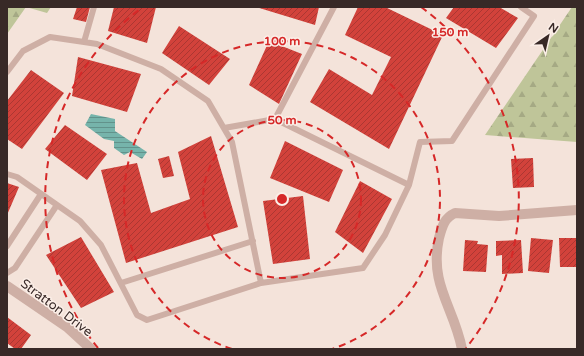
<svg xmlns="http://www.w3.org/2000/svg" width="584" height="356" viewBox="0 0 584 356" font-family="'Varela Round',sans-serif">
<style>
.forest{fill:url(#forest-firs)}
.water{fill:url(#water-rules)}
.building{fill:url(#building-hatch)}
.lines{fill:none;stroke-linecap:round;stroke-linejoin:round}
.lane{stroke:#ceafa5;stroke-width:6}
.street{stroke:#ceafa5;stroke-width:10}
.ring{fill:none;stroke:#d62828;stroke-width:2;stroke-dasharray:7 5}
.labels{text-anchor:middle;stroke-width:3;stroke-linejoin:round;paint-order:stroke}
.street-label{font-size:13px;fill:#382927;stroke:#fbeee7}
.centre{fill:#d62828;stroke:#fbeee7;stroke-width:2}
.ring-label{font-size:12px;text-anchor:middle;font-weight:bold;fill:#d62828;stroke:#fbeee7;stroke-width:3;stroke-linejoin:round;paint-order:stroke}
</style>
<defs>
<pattern id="forest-firs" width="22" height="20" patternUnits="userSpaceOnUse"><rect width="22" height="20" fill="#bfc599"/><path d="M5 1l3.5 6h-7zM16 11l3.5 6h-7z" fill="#a5a984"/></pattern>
<pattern id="water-rules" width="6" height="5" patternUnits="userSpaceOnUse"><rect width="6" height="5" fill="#76b4ab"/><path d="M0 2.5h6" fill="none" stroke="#62928b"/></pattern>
<pattern id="building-hatch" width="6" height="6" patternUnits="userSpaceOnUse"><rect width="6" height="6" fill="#d2423b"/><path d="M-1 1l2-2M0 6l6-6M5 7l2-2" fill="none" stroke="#ab3732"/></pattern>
</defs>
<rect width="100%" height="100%" fill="#f4e3da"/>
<path class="forest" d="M7 7H26L7 34Z
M26 7H51L47 13Z
M572 7H577V142L485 135Z"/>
<path class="water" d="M91 114 115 119V131L147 152 142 159 130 152 124 155 114 148V141L104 139 85 125Z"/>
<path class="building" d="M77 7H90L86 22 73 19Z
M114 7H156L147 43 108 31Z
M256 7H319L315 25Z
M358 7H385L443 35 389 149 310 102 329 69 372 95 391 57 345 35Z
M454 7H499L518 18 496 48 446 18Z
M179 26 230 59 209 85 162 53Z
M269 41 302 54 279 104 249 85Z
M78 57 141 74 127 112 72 96Z
M31 70 64 93 22 149 7 139V101Z
M65 125 107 154 87 180 45 149Z
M211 136 238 227 126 263 101 170 137 163 151 213 190 199 178 152Z
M285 141 343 170 329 202 270 178Z
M169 156 174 176 163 178 158 159Z
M533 158 534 187 513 188 511 159Z
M360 181 392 199 363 253 335 232Z
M7 183 19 187 7 215Z
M303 196 310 259 273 264 263 201Z
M81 237 114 292 81 308 46 255Z
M531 238 553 240 549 273 528 271Z
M559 238H577V267H560Z
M465 240 478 241 477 244 488 245 486 272 463 271Z
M521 240 523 273 502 274V255L496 256V241Z
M7 317 31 335 21 349H15L7 343Z"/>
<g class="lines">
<path class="lane" d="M84 42 94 7
M7 72 23 51 50 37 84 42 97 44 161 69 208 101 232 142 261 283 147 320 137 315 101 245 80 221 17 177 7 174
M275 119 334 7
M224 128 275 119 409 185
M7 246 41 194
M7 273 15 268 57 205
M121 283 253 241
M261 283 363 268 385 235 409 185 420 142 452 141 534 16 521 7"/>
<path class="street" d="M7 286 67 327 91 349
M462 349C454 307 429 285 439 238 442 227 444 218 455 213L499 216 577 210"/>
</g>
<g class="ring">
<circle cx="282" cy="199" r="79"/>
<path d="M232 349A158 158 0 1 1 332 349"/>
<path d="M98 348A237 237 0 0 1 143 7M421 7A237 237 0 0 1 466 348"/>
</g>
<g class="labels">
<g class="street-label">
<text transform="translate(57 307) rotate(37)" y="5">Stratton Drive</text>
</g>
</g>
<circle cx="282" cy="199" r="6" class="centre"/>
<g class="ring-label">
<text x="450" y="36">150 m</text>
<text x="282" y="45">100 m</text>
<text x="282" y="124">50 m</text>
</g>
<rect width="584" height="356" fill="none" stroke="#382927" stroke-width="16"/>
<g transform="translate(548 36) rotate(34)" stroke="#fbeee7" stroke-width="3" paint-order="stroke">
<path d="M0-3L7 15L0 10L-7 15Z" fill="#382927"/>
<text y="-6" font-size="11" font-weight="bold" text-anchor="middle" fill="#382927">N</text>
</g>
</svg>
